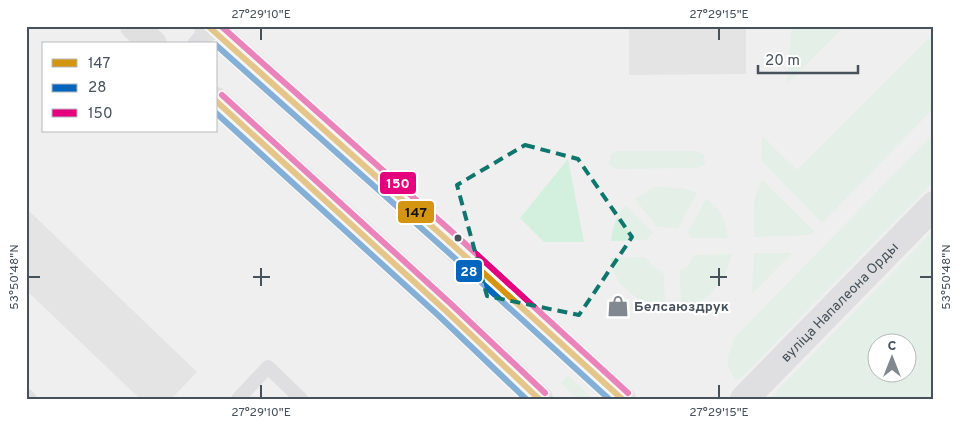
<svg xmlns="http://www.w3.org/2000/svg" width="960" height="425" viewBox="0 0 960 425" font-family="Overpass,sans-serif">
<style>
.green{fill:#d3efde;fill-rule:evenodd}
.building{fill:#d7d7d9}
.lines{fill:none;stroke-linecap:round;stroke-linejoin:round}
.service{stroke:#cbcdd0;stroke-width:14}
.minor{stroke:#cbcdd0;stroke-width:28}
.secondary{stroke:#cccfd1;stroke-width:28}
.bus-1-casing{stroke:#fff;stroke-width:10}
.bus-2-casing{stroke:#fff;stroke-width:10}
.bus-3-casing{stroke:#fff;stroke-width:10}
.bus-1{stroke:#d49512;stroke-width:6}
.bus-2{stroke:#0065bd;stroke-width:6}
.bus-3{stroke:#e5007d;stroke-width:6}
.marked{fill:none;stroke:#0f766e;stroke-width:4;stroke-dasharray:10 6;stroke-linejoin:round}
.ticks{fill:none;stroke:#46515b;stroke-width:2}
.bus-dot{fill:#46515b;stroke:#fff;stroke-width:2}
.labels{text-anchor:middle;stroke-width:4.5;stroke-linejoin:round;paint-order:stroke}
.street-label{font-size:14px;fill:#46515b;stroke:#fff}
.poi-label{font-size:14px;font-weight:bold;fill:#46515b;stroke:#fff;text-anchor:start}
.line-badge{stroke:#fff;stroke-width:2}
.badge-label{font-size:14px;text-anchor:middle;font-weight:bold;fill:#fff}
.pale-badge-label{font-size:14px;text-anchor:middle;font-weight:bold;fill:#111}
.neatline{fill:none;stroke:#46515b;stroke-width:2}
.ticks-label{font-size:12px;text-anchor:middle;fill:#46515b}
</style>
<rect width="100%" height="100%" fill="#f0efef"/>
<path class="green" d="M792 26H845L786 85Z
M934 33V108L822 223 761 160 762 136 797 170Z
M934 133V181L744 375 736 380C723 364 728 356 735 337Z
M616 151H696L704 155 705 164 698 168 615 169 609 164 610 155Z
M568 159 584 242H544L520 218Z
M762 180 814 231 810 235 754 237V204L756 194Z
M660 187 682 188 697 193 678 228 657 227 635 199 652 188Z
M706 199C722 210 725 219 728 238H690L688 232Z
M625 205 653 233 646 240 611 241C613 225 616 218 625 205Z
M934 230V399H771L779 389ZM878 342H908V372H878Z
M754 253H792L752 294Z
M732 254 725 276 710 294 700 302 681 307 680 271 688 266 694 255Z
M645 257 654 267 664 274 665 308H649L620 284 614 273 610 258Z
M568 375 593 399H578L561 383Z"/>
<path class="building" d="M629 26H739V29H746V74L629 75Z
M26 208 197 372 171 399H140L26 290Z"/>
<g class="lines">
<path class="service" d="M194 44 210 26
M26 395 30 399
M238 399 268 367 301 399"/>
<path class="minor" id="s1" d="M744 399 934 205"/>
<path class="secondary" d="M134 26 153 44
M208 26 454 246 622 399
M216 101 445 310 539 399"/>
<g class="bus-1-casing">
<path id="bus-1" d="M208 26 454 246 622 399
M216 101 445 310 539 399"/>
</g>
<g class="bus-2-casing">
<path id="bus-2" d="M216 45 448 252 609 399
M216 113 439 316 526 399"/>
</g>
<g class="bus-3-casing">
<path id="bus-3" d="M221 26 460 239 628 393
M222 95 451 304 545 393"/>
</g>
<use href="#bus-1" class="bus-1"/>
<use href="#bus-2" class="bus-2"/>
<use href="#bus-3" class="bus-3"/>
</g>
<path d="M0 0H960V425H0ZM525 145 578 159 632 237 579 315 487 296 457 185Z" fill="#f0efef" fill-opacity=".55" fill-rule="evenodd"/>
<path class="marked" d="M525 145 578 159 632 237 579 315 487 296 457 185Z"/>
<path class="ticks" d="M261 28V40M719 28V40M261 268V286M719 268V286M28 277H40M253 277H270M710 277H727M920 277H932M261 385V398M719 385V398"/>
<defs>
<g id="shop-bare" transform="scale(1.725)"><path d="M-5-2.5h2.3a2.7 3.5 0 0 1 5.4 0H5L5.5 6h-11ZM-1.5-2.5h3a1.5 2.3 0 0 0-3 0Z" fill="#82888f" stroke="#fff" stroke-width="2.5" paint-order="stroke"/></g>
</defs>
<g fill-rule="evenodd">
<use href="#shop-bare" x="618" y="306"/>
</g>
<circle class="bus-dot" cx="458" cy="238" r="4.5"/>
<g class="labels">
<g class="street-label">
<text dy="5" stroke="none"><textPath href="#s1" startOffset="136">вуліца Напалеона Орды</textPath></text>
</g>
<g class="poi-label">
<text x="634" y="311">Белсаюздрук</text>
</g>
</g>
<g class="line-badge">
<rect x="379" y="171" width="38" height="24" rx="5" fill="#e5007d"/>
<rect x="397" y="200" width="38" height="24" rx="5" fill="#d49512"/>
<rect x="455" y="259" width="28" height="24" rx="5" fill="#0065bd"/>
</g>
<g class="badge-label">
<text x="398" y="188">150</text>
<text x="469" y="276">28</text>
</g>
<g class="pale-badge-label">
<text x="416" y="217">147</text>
</g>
<rect width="960" height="425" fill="none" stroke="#ffffff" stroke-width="55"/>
<rect x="42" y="42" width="175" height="90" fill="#ffffff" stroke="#b5b9bd"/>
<rect x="52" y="59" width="25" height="8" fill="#d49512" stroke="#b5b9bd"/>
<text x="88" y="68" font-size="15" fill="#46515b">147</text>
<rect x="52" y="84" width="25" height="8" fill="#0065bd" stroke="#b5b9bd"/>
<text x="88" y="92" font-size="15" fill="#46515b">28</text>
<rect x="52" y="109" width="25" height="8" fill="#e5007d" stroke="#b5b9bd"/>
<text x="88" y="118" font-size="15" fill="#46515b">150</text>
<g transform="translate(892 358)"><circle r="24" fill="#ffffff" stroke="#b5b9bd"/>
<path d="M0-4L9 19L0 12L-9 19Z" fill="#82888f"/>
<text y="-8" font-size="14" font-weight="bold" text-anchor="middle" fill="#46515b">С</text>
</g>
<path d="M758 65v8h100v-8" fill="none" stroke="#46515b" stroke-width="2.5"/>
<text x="765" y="65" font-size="15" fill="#46515b" stroke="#ffffff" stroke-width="4" paint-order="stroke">20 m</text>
<rect x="28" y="28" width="904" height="370" class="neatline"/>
<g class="ticks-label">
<text x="261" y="18">27°29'10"E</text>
<text x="719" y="18">27°29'15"E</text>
<text transform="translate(14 277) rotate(-90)" y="4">53°50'48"N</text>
<text transform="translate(946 277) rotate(-90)" y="4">53°50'48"N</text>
<text x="261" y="416">27°29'10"E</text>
<text x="719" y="416">27°29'15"E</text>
</g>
</svg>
